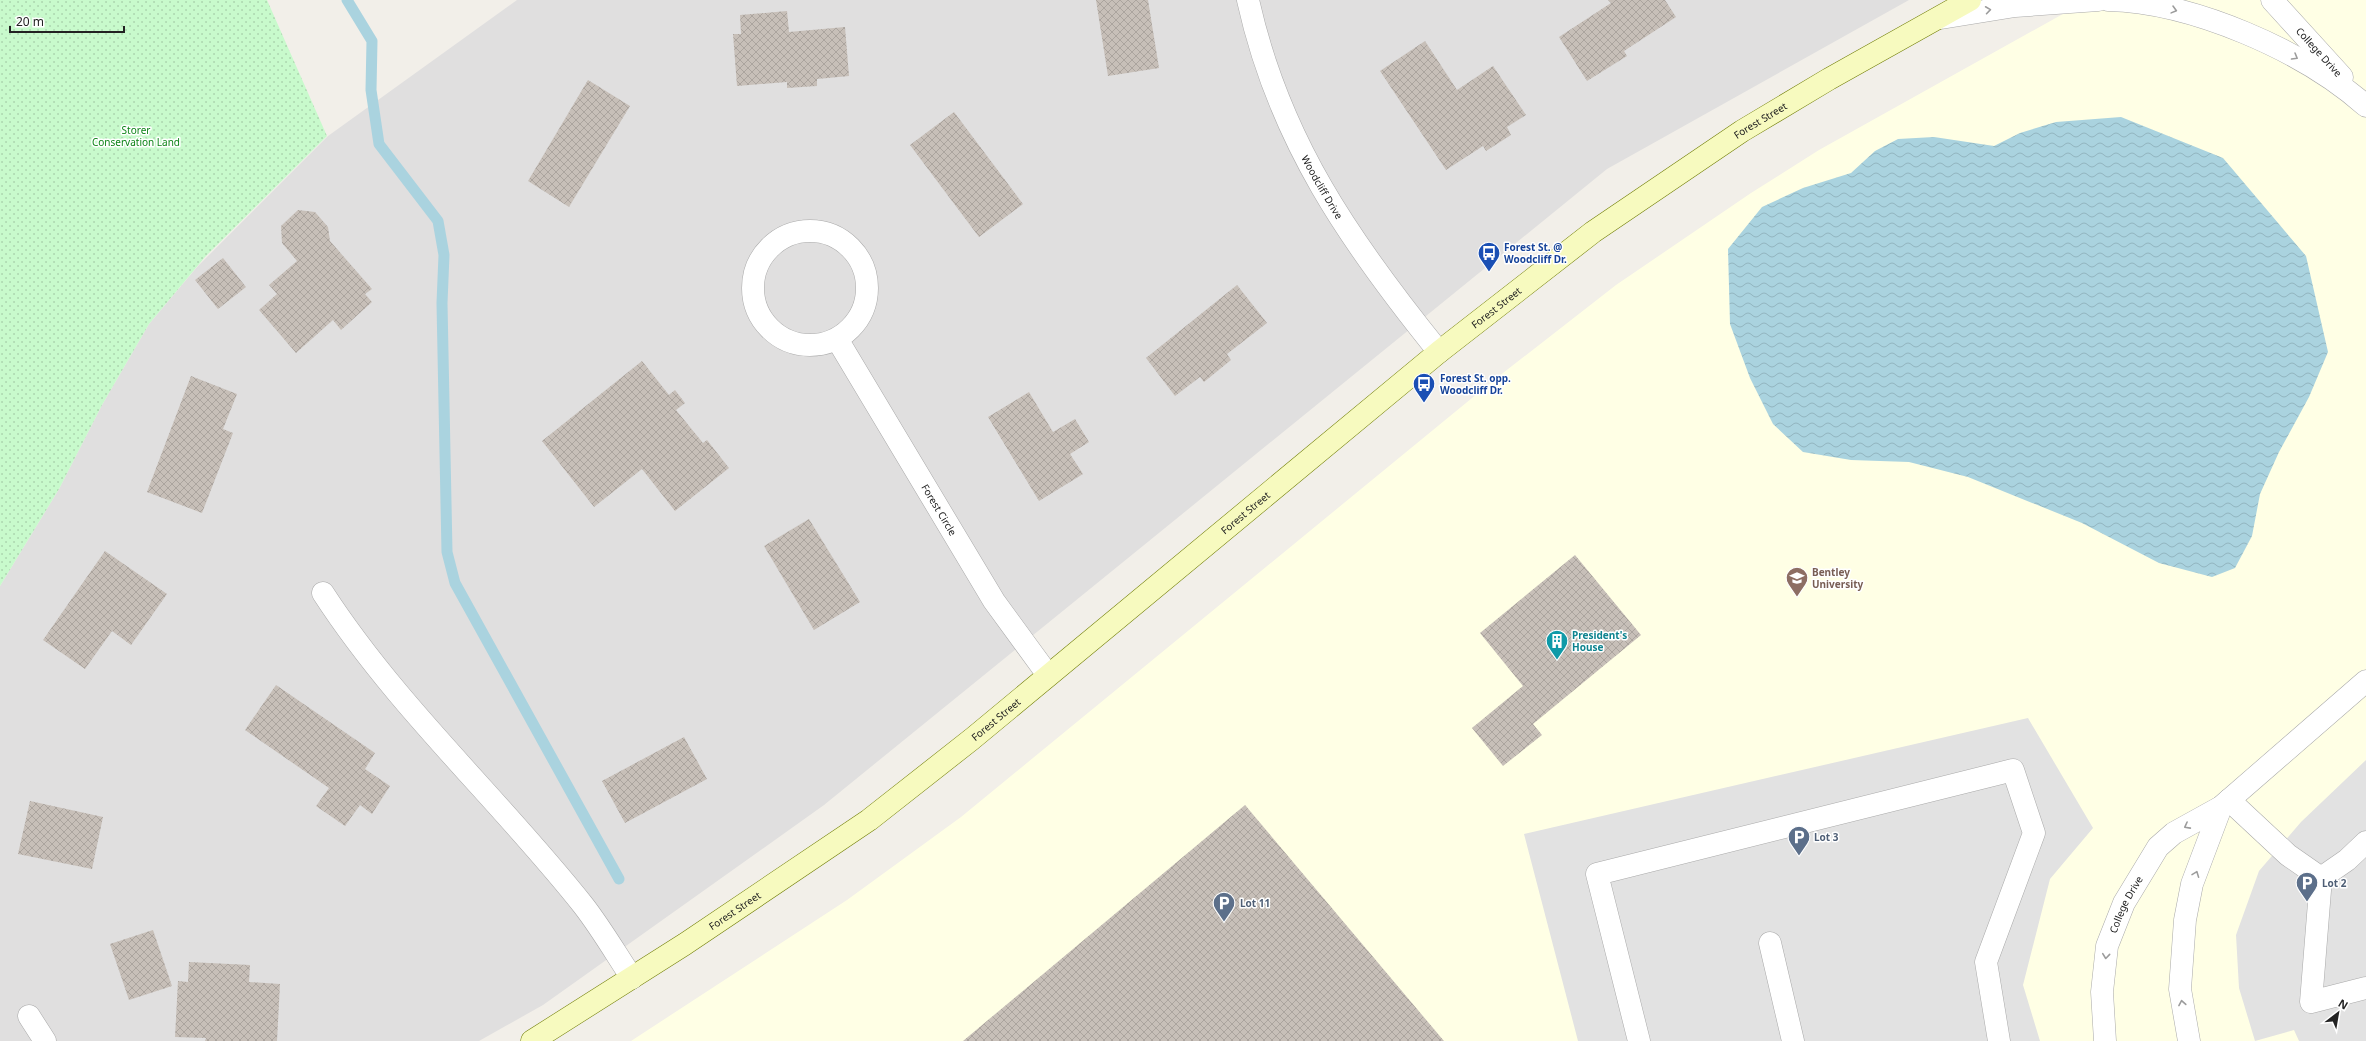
<svg xmlns="http://www.w3.org/2000/svg" width="2366" height="1041" viewBox="0 0 2366 1041" font-family="'Noto Sans',sans-serif">
<style>
.residential{fill:#e0dfdf}
.education{fill:#ffffe5}
.park{fill:url(#park-dots)}
.parking{fill:#e2e2e2}
.water{fill:url(#water-waves)}
.lines{fill:none;stroke-linecap:round;stroke-linejoin:round}
.stream{stroke:#aad3df;stroke-width:11}
.building{fill:url(#building-cross-hatch)}
.lane-casing{stroke:#a9a9a9;stroke-width:23}
.street-casing{stroke:#a9a9a9;stroke-width:23}
.secondary-casing{stroke:#707d05;stroke-width:23}
.lane{stroke:#fff;stroke-width:22}
.street{stroke:#fff;stroke-width:22}
.secondary{stroke:#f7fabf;stroke-width:22}
.oneway{stroke:#9c9c9c}
.labels{text-anchor:middle;stroke-width:3;stroke-linejoin:round;paint-order:stroke}
.street-label{font-size:10px;fill:#222;stroke:#fff}
.park-label{font-size:10px;fill:#0c8416;stroke:#fff}
.transit-label{font-size:10px;font-weight:bold;fill:#164399;stroke:#fff;text-anchor:start}
.education-label{font-size:10px;font-weight:bold;fill:#785e54;stroke:#fff;text-anchor:start}
.culture-label{font-size:10px;font-weight:bold;fill:#0d838f;stroke:#fff;text-anchor:start}
.service-label{font-size:10px;font-weight:bold;fill:#4e5e75;stroke:#fff;text-anchor:start}
</style>
<defs>
<pattern id="park-dots" width="8" height="8" patternUnits="userSpaceOnUse"><rect width="8" height="8" fill="#c8facc"/><path d="M2 2h.1M6 6h.1" fill="none" stroke="#acd6af" stroke-width="1.8" stroke-linecap="round"/></pattern>
<pattern id="water-waves" width="16" height="10" patternUnits="userSpaceOnUse"><rect width="16" height="10" fill="#aad3df"/><path d="M0 5q4-4 8 0t8 0" fill="none" stroke="#92b5bf"/></pattern>
<pattern id="building-cross-hatch" width="8" height="8" patternUnits="userSpaceOnUse"><rect width="8" height="8" fill="#c7bfb8"/><path d="M0 0l8 8M0 8l8-8" fill="none" stroke="#aba49e"/></pattern>
</defs>
<rect width="100%" height="100%" fill="#f2efe9"/>
<path class="residential" d="M517 0H1909L1607 169 824 805 543 1005 479 1041H0V586L59 489 102 405 149 324 197 267 328 136Z"/>
<path class="education" d="M2088 0H2366V1041H631L847 900 961 817 1494 380 1616 285 1751 193 1819 150Z"/>
<path class="park" d="M0 0H267L327 136 205 257 149 324 102 405 59 489 0 586Z"/>
<path class="parking" d="M2028 718 2093 828 2050 879 2023 985 2040 1041H1578L1524 834Z
M2366 760V1041H2299L2294 1030 2255 1041 2239 988 2236 935 2259 871 2301 822Z"/>
<path class="water" d="M2121 117 2223 158 2306 256 2328 352 2309 397 2279 452 2260 494 2252 536 2235 568 2212 577 2159 563 2082 523 1968 477 1909 462 1851 460 1803 452 1773 424 1750 378 1730 324 1728 249 1762 207 1803 188 1851 173 1875 151 1898 139 1934 137 1994 146 2020 133 2056 122Z"/>
<g class="lines">
<path class="stream" d="M347 0 372 41 371 90 379 144 438 221 444 255 442 303 447 552 455 583 619 879"/>
</g>
<path class="building" d="M1096 0H1148L1159 68 1108 76Z
M1608 0H1665L1676 17 1624 51 1627 56 1587 81 1559 37 1611 3Z
M787 11 789 32 845 27 849 76 817 79V86L787 88V82L737 86 733 34H741L740 15Z
M1425 41 1457 90 1493 66 1526 115 1507 127 1511 135 1486 151 1483 146 1446 170 1380 71Z
M588 80 630 106 569 207 528 181Z
M954 112 1023 204 979 237 910 145Z
M298 210 315 212 328 227 330 241 372 289 365 294 372 302 341 330 333 320 296 353 259 310 277 294 269 285 297 261 282 243 281 226Z
M223 258 246 287 218 309 195 280Z
M1237 285 1267 323 1227 354 1231 360 1204 382 1200 377 1175 396 1146 358Z
M642 361 669 395 675 390 685 403 676 410 703 443 707 440 729 468 675 511 642 469 594 507 542 441Z
M191 376 237 394 223 429 233 433 202 513 147 492Z
M1029 392 1053 432 1075 419 1089 442 1070 454 1083 474 1039 501 988 417Z
M809 519 860 602 814 630 764 546Z
M105 551 167 594 131 645 112 631 85 669 43 640Z
M1575 555 1641 635 1533 724 1542 735 1503 766 1472 728 1523 686 1480 633Z
M276 685 375 753 365 769 390 786 372 814 360 805 345 826 316 806 329 788 245 730Z
M684 737 707 779 625 823 602 781Z
M30 801 103 817 92 869 18 854Z
M1245 805 1444 1041H963Z
M153 930 172 986 129 1000 110 944Z
M189 962 250 965 249 982 280 984 277 1041H205L206 1038 175 1037 178 981 188 982Z"/>
<g class="lines">
<g class="lane-casing">
<g id="lane">
<path d="M2108 0C2192 2 2303 50 2366 106"/>
<path id="s1" d="M2272 0 2342 77"/>
<path d="M1941 18 2015 6 2098 0"/>
<path d="M323 593C397 707 499 799 583 905 601 928 616 954 632 978"/>
<path d="M2229 800 2288 855 2321 878"/>
<path d="M2366 842 2347 860 2321 878 2311 1002 2366 988"/>
<path d="M1770 943 1793 1041"/>
<path d="M1639 1041 1597 874 2013 770 2034 833 1986 962 1999 1041"/>
<path id="s2" d="M2105 1041 2102 992 2107 946 2124 903 2158 847 2174 833 2221 807 2366 681"/>
<path d="M2189 1041 2180 989 2185 920 2192 884 2221 807"/>
</g>
</g>
<g class="street-casing">
<g id="street">
<path id="s3" d="M1248 0C1279 140 1350 242 1439 352"/>
<circle cx="810" cy="288" r="57"/>
<path id="s4" d="M837 339 994 601 1048 675"/>
<path d="M29 1016 45 1041"/>
</g>
</g>
<g class="secondary-casing">
<g id="secondary">
<path id="s5" d="M532 1041 685 944 869 820 972 739 1439 352 1593 232 1742 131 1829 79 1970 0"/>
</g>
</g>
<use href="#lane" class="lane"/>
<use href="#street" class="street"/>
<use href="#secondary" class="secondary"/>
</g>
<defs><path id="oneway-chevron" d="M-2-3.5L2.5 0L-2 3.5" fill="none" stroke-width="1.6" stroke-linecap="round" stroke-linejoin="round"/></defs>
<g class="oneway">
<use href="#oneway-chevron" transform="translate(1988 10) rotate(-8)"/>
<use href="#oneway-chevron" transform="translate(2174 10) rotate(15)"/>
<use href="#oneway-chevron" transform="translate(2295 57) rotate(30)"/>
<use href="#oneway-chevron" transform="translate(2187 826) rotate(152)"/>
<use href="#oneway-chevron" transform="translate(2196 874) rotate(-69)"/>
<use href="#oneway-chevron" transform="translate(2106 956) rotate(96)"/>
<use href="#oneway-chevron" transform="translate(2182 1003) rotate(-100)"/>
</g>
<defs>
<g id="bus-pin" transform="scale(1.15)"><path d="M0 17L-7.5 6A9.5 9.5 0 1 1 7.5 6Z" fill="#1a4fb4" stroke="#fff"/><path d="M-5-6H5V4H4V6H2V4H-2V6H-4V4H-5ZM-3.5-4V0h7V-4ZM-3.5 1.2v1.5H-2V1.2ZM2 1.2v1.5H3.5V1.2Z" fill="#fff"/></g>
<g id="university-pin" transform="scale(1.15)"><path d="M0 17L-7.5 6A9.5 9.5 0 1 1 7.5 6Z" fill="#8d6e63" stroke="#fff"/><path d="M0-5L7-2L0 1L-7-2ZM-4 1L0 2.5L4 1V4Q0 6-4 4Z" fill="#fff"/></g>
<g id="building-pin" transform="scale(1.15)"><path d="M0 17L-7.5 6A9.5 9.5 0 1 1 7.5 6Z" fill="#0f9aa8" stroke="#fff"/><path d="M-4-6H4V6H1V3H-1V6H-4ZM-2.5-4.3h1.7v1.8h-1.7ZM.8-4.3h1.7v1.8H.8ZM-2.5-1h1.7V.8h-1.7ZM.8-1h1.7V.8H.8Z" fill="#fff"/></g>
<g id="parking-pin" transform="scale(1.15)"><path d="M0 17L-7.5 6A9.5 9.5 0 1 1 7.5 6Z" fill="#5c6f8a" stroke="#fff"/><path d="M-3.5-5.5H1a3.5 3.5 0 0 1 0 7H-1V5.5H-3.5ZM-1-3.4V-.6H.8a1.4 1.4 0 0 0 0-2.8Z" fill="#fff"/></g>
</defs>
<g fill-rule="evenodd">
<use href="#bus-pin" x="1489" y="253"/>
<use href="#bus-pin" x="1424" y="384"/>
<use href="#university-pin" x="1797" y="578"/>
<use href="#building-pin" x="1557" y="641"/>
<use href="#parking-pin" x="1799" y="837"/>
<use href="#parking-pin" x="2307" y="883"/>
<use href="#parking-pin" x="1224" y="903"/>
</g>
<g class="labels">
<g class="street-label">
<text dy="4" stroke="none"><textPath href="#s1" startOffset="70">College Drive</textPath></text>
<text dy="4" stroke="none"><textPath href="#s5" startOffset="1537">Forest Street</textPath></text>
<text dy="4" stroke="none"><textPath href="#s3" startOffset="202">Woodcliff Drive</textPath></text>
<text dy="4" stroke="none"><textPath href="#s5" startOffset="1213">Forest Street</textPath></text>
<text dy="4" stroke="none"><textPath href="#s4" startOffset="199">Forest Circle</textPath></text>
<text dy="4" stroke="none"><textPath href="#s5" startOffset="889">Forest Street</textPath></text>
<text dy="4" stroke="none"><textPath href="#s5" startOffset="565">Forest Street</textPath></text>
<text dy="4" stroke="none"><textPath href="#s2" startOffset="141">College Drive</textPath></text>
<text dy="4" stroke="none"><textPath href="#s5" startOffset="241">Forest Street</textPath></text>
</g>
<g class="park-label">
<text x="136" y="134">Storer<tspan x="136" dy="12">Conservation Land</tspan></text>
</g>
<g class="transit-label">
<text x="1504" y="251">Forest St. @<tspan x="1504" dy="12">Woodcliff Dr.</tspan></text>
<text x="1440" y="382">Forest St. opp.<tspan x="1440" dy="12">Woodcliff Dr.</tspan></text>
</g>
<g class="education-label">
<text x="1812" y="576">Bentley<tspan x="1812" dy="12">University</tspan></text>
</g>
<g class="culture-label">
<text x="1572" y="639">President's<tspan x="1572" dy="12">House</tspan></text>
</g>
<g class="service-label">
<text x="1814" y="841">Lot 3</text>
<text x="2322" y="887">Lot 2</text>
<text x="1240" y="907">Lot 11</text>
</g>
</g>
<g transform="translate(2338 1013) rotate(31)" stroke="#ffffff" stroke-width="3" paint-order="stroke">
<path d="M0-3L7 15L0 10L-7 15Z" fill="#222222"/>
<text y="-6" font-size="11" font-weight="bold" text-anchor="middle" fill="#222222">N</text>
</g>
<path d="M10 26v6h114v-6" fill="none" stroke="#222222" stroke-width="2"/>
<text x="16" y="26" font-size="12" fill="#222222" stroke="#ffffff" stroke-width="3" paint-order="stroke">20 m</text>
</svg>
